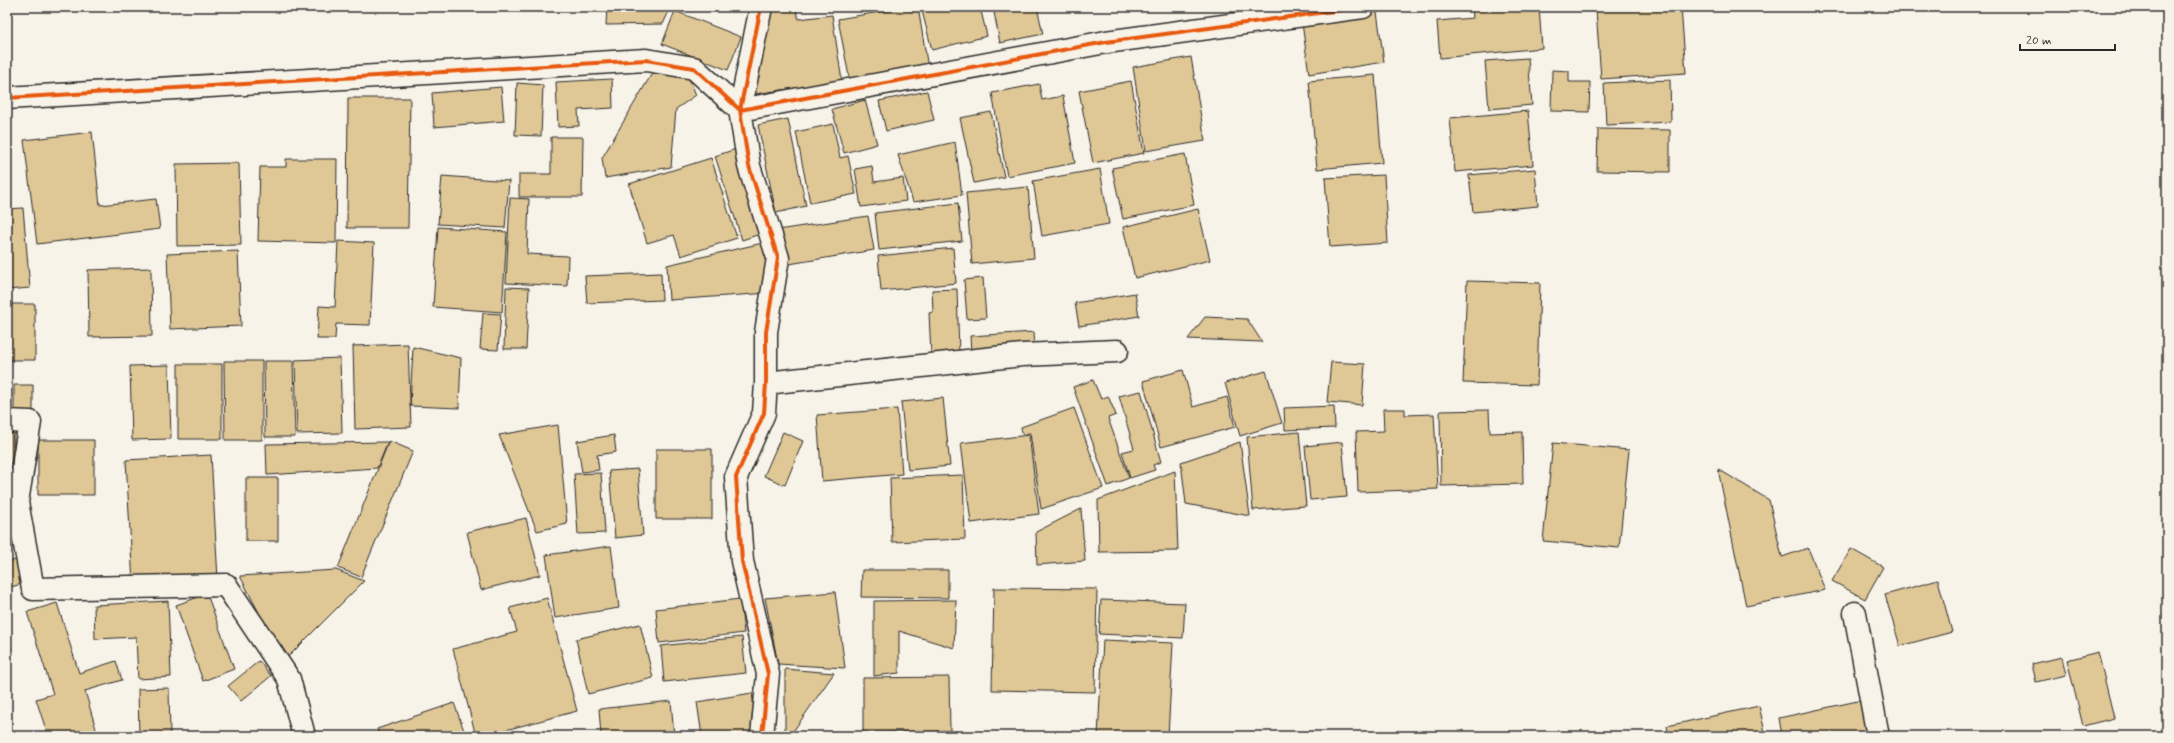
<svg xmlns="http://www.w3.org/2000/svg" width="2174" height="743" viewBox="0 0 2174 743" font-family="Mynerve,sans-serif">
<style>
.building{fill:#e0c796;stroke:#2b2b2b}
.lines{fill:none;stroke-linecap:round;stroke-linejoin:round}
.street-casing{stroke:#2b2b2b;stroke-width:25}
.street{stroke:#f7f3e8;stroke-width:22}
.cycleway-casing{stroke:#f7f3e8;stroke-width:6}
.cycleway{stroke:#e8590c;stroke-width:4}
</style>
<rect width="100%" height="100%" fill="#f7f3e8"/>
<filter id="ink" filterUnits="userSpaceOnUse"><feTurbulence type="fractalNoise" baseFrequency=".025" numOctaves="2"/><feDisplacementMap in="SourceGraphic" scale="8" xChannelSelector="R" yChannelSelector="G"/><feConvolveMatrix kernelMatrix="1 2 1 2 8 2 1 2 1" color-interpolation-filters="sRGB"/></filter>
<g filter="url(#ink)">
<path class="building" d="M607 7H671L663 24 606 25Z
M795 7 799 19 832 15 842 81 748 95 770 8Z
M909 7H918L928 68 850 82 838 19Z
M921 7H980L987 36 932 50Z
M993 7H1037L1043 34 1000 43Z
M1472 7H1539L1542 48 1440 58 1437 21 1473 18Z
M1633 7H1681L1686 73 1601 79 1596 10Z
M675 11 741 37 728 70 662 44Z
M1377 12 1384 62 1309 74 1302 23Z
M1191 57 1205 141 1146 151 1133 67Z
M1528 58 1532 105 1489 109 1485 61Z
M654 70 688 76 696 95 676 109 671 167 605 178 602 158Z
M1552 70 1569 71V82H1590L1589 112 1551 111Z
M1375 75 1382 163 1317 169 1309 81Z
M612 79 613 108 578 110 579 126 558 127 556 82Z
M1670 80 1671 122 1606 125 1604 83Z
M1131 81 1144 153 1093 163 1079 91Z
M517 83 543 85 541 136 515 135Z
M1039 84 1042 100 1063 96 1075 163 1007 176 992 93Z
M501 87 504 121 434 127 432 93Z
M927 91 934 120 886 131 879 101Z
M348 98H410L408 228H347Z
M865 100 877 144 844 153 832 109Z
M1528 111 1533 165 1455 172 1450 118Z
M991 112 1004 177 974 183 960 118Z
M788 119 806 206 776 213 758 125Z
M833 124 840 158 848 156 856 194 810 203 796 132Z
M1598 129 1670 130V172L1597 171Z
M92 132 100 205 156 199 160 229 37 244 24 140Z
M551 137H583L582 197H519V174H551Z
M955 142 962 195 913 202 898 155Z
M739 148 766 232 742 240 715 156Z
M1185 154 1194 205 1123 219 1112 168Z
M711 158 737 238 681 256 674 235 647 243 629 184Z
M286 159H337L336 243 258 241 260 167H286Z
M239 163 241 245 177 246 176 164Z
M872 166 874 182 903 178 906 201 861 207 855 169Z
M1100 169 1109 224 1042 236 1033 181Z
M1535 169 1538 206 1473 212 1469 175Z
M1384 175 1388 243 1330 247 1325 178Z
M442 176 509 181 505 228 438 224Z
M1028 187 1034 258 972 264 966 193Z
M510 198 529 199 527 254 568 256 567 286 506 283Z
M958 203 962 241 879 250 875 213Z
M23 208 30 288 7 290V209Z
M1198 209 1210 260 1135 278 1123 227Z
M868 216 874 250 783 265 778 230Z
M438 227 507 232 502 312 433 307Z
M338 241 374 243 370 325 336 324 335 339H317L319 306 335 307Z
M767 242 770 293 669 300 667 265Z
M953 248 956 283 881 291 878 256Z
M238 251 241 326 170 329 167 254Z
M151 268 152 336 89 337 88 270Z
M661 273 662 300 587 303 585 276Z
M983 278 986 318 967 319 964 280Z
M1467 281 1540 283 1537 385 1463 383Z
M506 287 529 288 526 349H504Z
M957 289 959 354 931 355 929 313 933 312 932 290Z
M1135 293 1139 316 1079 326 1075 303Z
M7 304H35V360H7Z
M483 313 501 314 498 350 480 349Z
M1205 317 1247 319 1262 342 1188 339Z
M1034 332 1035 350 971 353 970 336Z
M408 344 411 427 355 429 353 346Z
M413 347 461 358 459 408 410 406Z
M340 358 342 433 297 434 295 360Z
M224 361H262V440H225Z
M264 361H293L295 437H265Z
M1331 362 1365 364 1362 405 1327 402Z
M178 364H222V439H178Z
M169 365 171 439 132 440 130 366Z
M1183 370 1193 407 1227 397 1235 427 1161 447 1143 381Z
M1266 371 1282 423 1240 436 1225 383Z
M1093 380 1101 399 1108 396 1116 415 1108 418 1129 478 1108 486 1073 387Z
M14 385H33V416H14Z
M1141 391 1161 462 1153 465 1155 470 1130 478 1122 452 1134 449 1119 396Z
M943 398 950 466 908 470 901 402Z
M1334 406 1335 428 1285 430 1284 408Z
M1074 408 1103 488 1041 509 1030 433 1022 434 1021 427Z
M897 409 902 474 822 481 817 415Z
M1383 409H1405V415L1434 414 1438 489 1358 492 1356 432 1384 431Z
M1489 410 1490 433 1522 432 1523 484 1441 486 1440 411Z
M558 425 567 524 537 531 499 435Z
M7 429 14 430 13 463H7Z
M783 432 803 441 785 485 764 476Z
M1299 432 1306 506 1253 510 1247 437Z
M614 435 616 452 597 455 599 470 582 472 577 441Z
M1029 435 1039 514 971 523 961 443Z
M38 440H94V495H38Z
M389 441 413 451 361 577 338 568Z
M388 442 377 468 267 475 266 444Z
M1240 442 1250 516 1186 504 1181 462Z
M1342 442 1347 497 1310 500 1305 446Z
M1553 443 1629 450 1619 548 1543 541Z
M656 449H712V519H656Z
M211 455 218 579 133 584 126 460Z
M638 469 643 535 615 538 609 471Z
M1718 469 1769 500 1782 557 1808 548 1825 590 1746 606Z
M1175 471 1178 551 1099 552 1098 500Z
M601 473 605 533 578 534 574 474Z
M963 475 965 539 892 542 890 478Z
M246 478H278V541H246Z
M1081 509 1085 561 1037 565 1036 532Z
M526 518 540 575 481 590 467 532Z
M611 546 619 608 555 618 546 555Z
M1851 549 1883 567 1865 599 1832 581Z
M16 560 22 584 7 588V562Z
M336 570 364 581 284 661 240 576Z
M862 570H948V598L861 597Z
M1938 580 1952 632 1900 646 1885 595Z
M994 588 1097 589 1095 692 992 690Z
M835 592 845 668 778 664 765 598Z
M207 594 234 669 203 681 176 605Z
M547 598 577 711 483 736H476L453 649 517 632 510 608Z
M740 599 744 633 659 643 656 609Z
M956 600 954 648 899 631V673L874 676V601Z
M1101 600 1185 603 1183 638 1099 634Z
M168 601 171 677 138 679 136 637 95 639 94 605Z
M57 603 79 673 116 661 122 680 85 691 98 736H66L65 734 48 736 36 699 53 694 27 612Z
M640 624 653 678 588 694 576 639Z
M742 637 746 673 664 682 661 646Z
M1103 640 1173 643 1168 736H1098Z
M2098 652 2114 718 2083 726 2067 660Z
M2062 657 2066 675 2036 682 2032 664Z
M259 661 271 676 241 701 228 686Z
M785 669 834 673 792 733H785Z
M949 677 950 731 863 733V678Z
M169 688 170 736H139L138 689Z
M752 693 758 735 702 736 697 702Z
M1862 700 1870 736H1782L1779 718Z
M671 701 674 736H601L599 709Z
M454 703 466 736H380L377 729Z
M1759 706 1766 736H1669L1667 726Z"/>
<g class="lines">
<g class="street-casing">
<path id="street" d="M761 7 740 110 749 166 778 258 766 332V383L764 413 736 477 742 561 768 674 762 736
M7 98 646 60 694 68 740 110 1106 42 1363 7
M766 383 1022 355 1117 351
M7 421 30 422 17 502 33 589 226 585 289 679 304 736
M1855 613 1878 736"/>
</g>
<use href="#street" class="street"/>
<g class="cycleway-casing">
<path id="cycleway" d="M761 7 740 110 749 166 778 258 766 332V383L764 413 736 477 742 561 768 674 762 736
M7 98 646 60 694 68 740 110 1106 42 1363 7"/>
</g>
<use href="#cycleway" class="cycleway"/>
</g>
</g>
<rect width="2174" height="743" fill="none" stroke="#f7f3e8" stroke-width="24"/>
<rect x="12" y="12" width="2150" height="719" fill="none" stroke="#2b2b2b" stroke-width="1.5" filter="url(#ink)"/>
<path d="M2020 44v6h95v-6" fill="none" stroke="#2b2b2b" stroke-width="2"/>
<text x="2026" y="44" font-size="12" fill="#2b2b2b" stroke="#f7f3e8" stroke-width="3" paint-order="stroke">20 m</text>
</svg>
